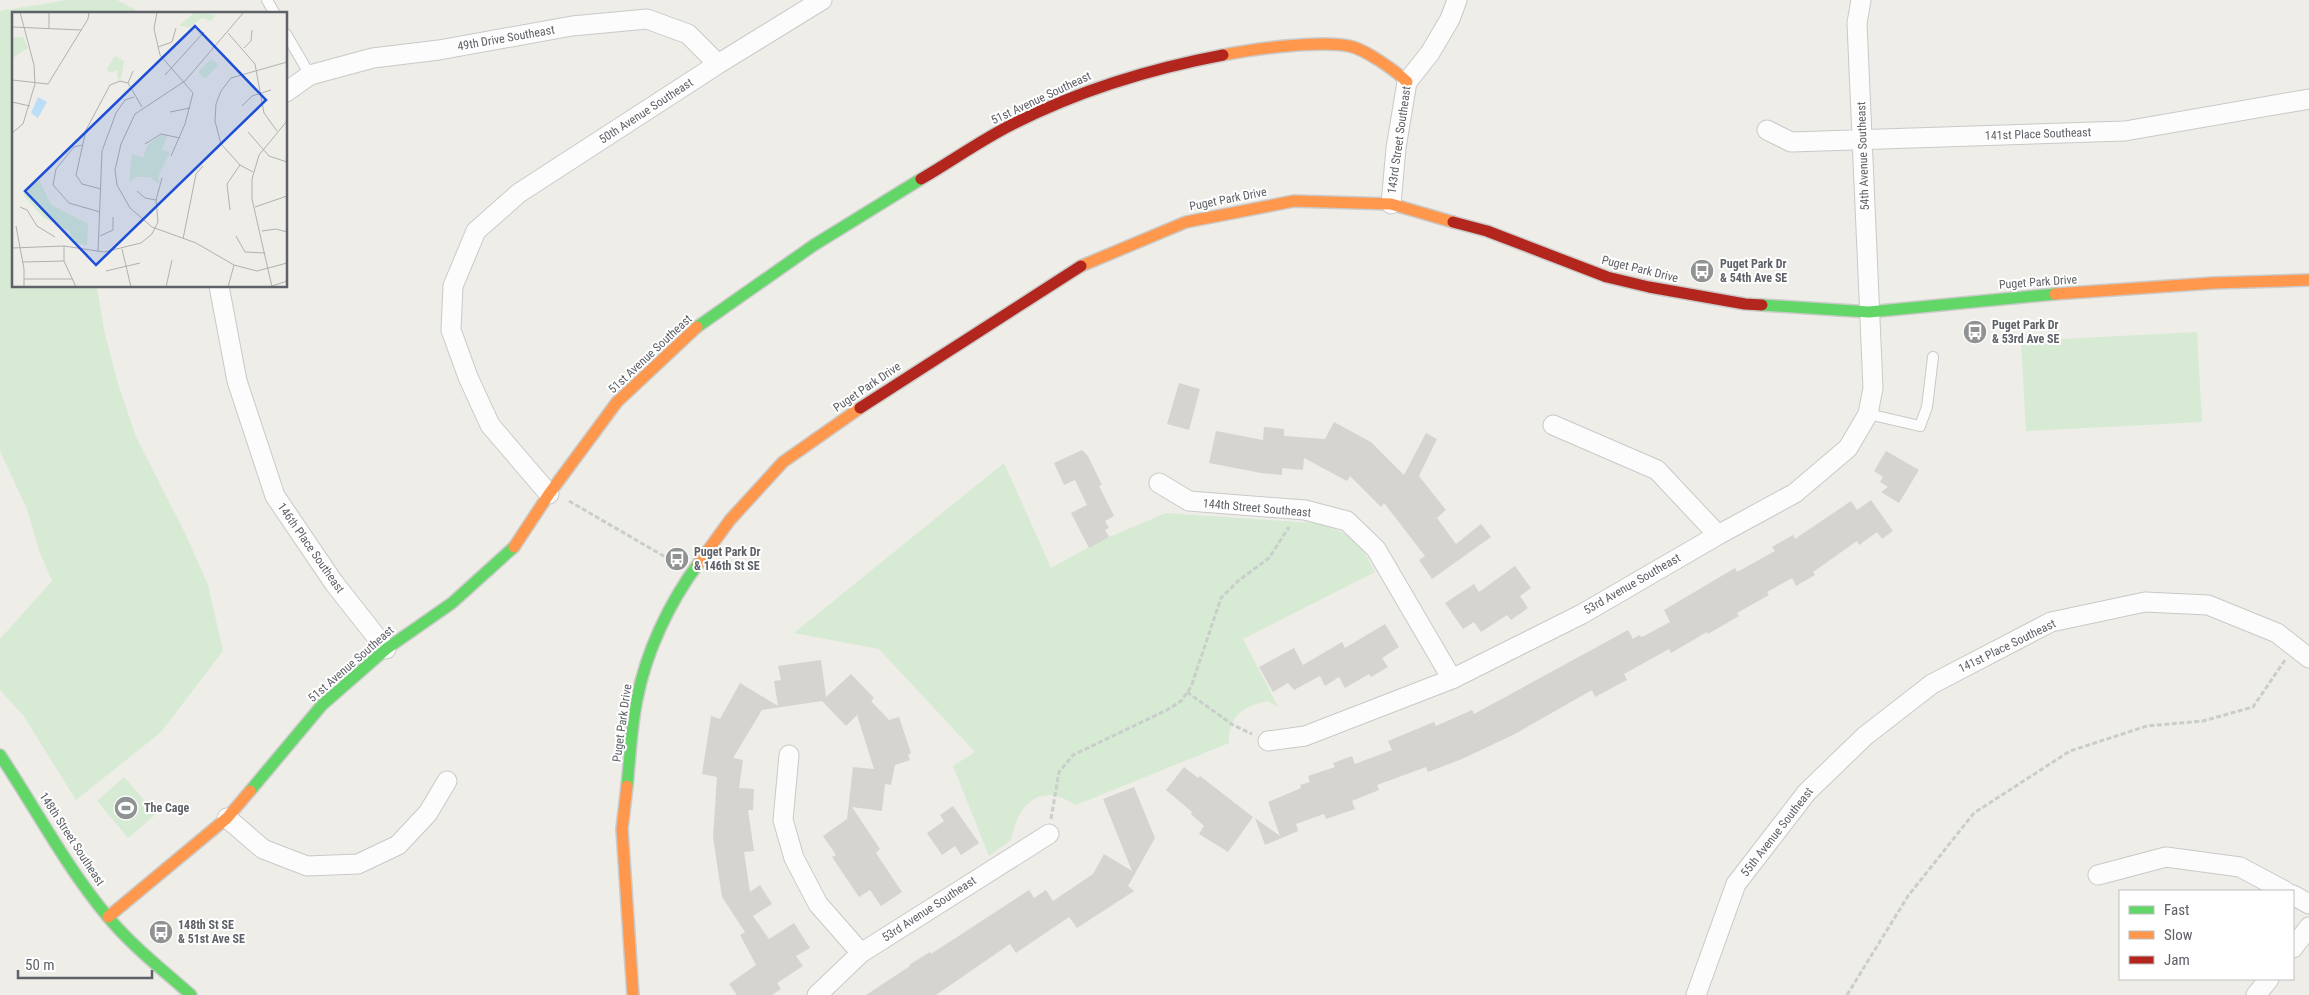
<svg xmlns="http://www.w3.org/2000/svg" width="2309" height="995" viewBox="0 0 2309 995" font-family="'Roboto Condensed',sans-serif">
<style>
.green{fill:#d6ead4}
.building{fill:#d5d4d1}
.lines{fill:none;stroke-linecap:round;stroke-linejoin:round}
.lane-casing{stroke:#c9c9c9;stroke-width:12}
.street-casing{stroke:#c9c9c9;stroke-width:21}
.fast-casing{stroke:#cacbca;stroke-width:14}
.slow-casing{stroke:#cacbca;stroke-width:14}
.jam-casing{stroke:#cacbca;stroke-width:14}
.path{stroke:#cacecb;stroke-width:3;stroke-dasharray:5 2.5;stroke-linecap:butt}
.lane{stroke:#fcfcfc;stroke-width:10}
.street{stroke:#fcfcfc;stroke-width:19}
.fast{stroke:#63d668;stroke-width:11}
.slow{stroke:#ff974d;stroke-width:11}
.jam{stroke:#b3261e;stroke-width:11}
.labels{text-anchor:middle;stroke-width:4;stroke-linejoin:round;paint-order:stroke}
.street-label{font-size:12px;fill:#5e6167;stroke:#fff}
.poi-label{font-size:12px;font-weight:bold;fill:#5e6167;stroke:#fff;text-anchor:start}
.inset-road{fill:none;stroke:#b0b1b0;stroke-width:1}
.view{fill:#1d4ed8;fill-opacity:0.15;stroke:#1d4ed8;stroke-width:2.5}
.inset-edge{fill:none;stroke:#5e6167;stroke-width:2.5}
</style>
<rect width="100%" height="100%" fill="#eeede8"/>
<path class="green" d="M67 0H117L144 14H14V286H97L104 330 118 384 136 437 186 535 208 585 223 651 161 732 76 800 23 715 0 690V639L52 581 39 550 27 509 0 451V11Z
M2197 332 2202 422 2026 431 2021 341Z
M1004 463 1051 568 1100 541 1166 513 1313 523C1348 531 1359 540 1375 572L1243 639 1278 707 1267 701C1243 707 1228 715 1229 743L1076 805C1039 781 1018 804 1011 840L989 856 953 766 975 752 879 649 794 633Z
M124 777 156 814 128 838 97 801Z"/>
<path class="building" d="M1179 383 1200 389 1189 430 1167 424Z
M1334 422 1371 442 1404 475 1426 433 1437 439 1419 476 1446 510 1437 518 1456 544 1481 524 1491 537 1432 579 1419 560 1425 556 1384 503 1381 507 1350 476 1347 481 1304 458 1303 470 1282 468V475L1261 473 1209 463 1216 431 1263 440 1264 427 1284 429V436L1325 439Z
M1082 450 1088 456 1102 485 1099 486 1114 516 1105 521 1109 528 1105 530 1109 537 1089 548 1071 513 1087 505 1075 480 1064 485 1054 463Z
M1886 451 1919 470 1899 503 1881 492 1888 487 1880 482 1883 477 1874 471Z
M1871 500 1893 531 1882 539 1877 532 1859 545 1857 541 1813 572 1815 575 1796 586 1792 578 1767 592 1769 595 1737 613 1739 616 1708 634 1707 632 1671 653 1669 649 1624 674 1627 680 1595 697 1592 690 1515 734 1462 759 1428 772 1426 767 1377 785 1379 790 1352 801 1355 809 1326 819 1324 814 1296 824 1298 831 1265 845 1255 818 1280 836 1268 802 1301 788 1300 785 1310 782 1308 776 1335 767 1333 763 1352 756 1355 764 1392 750 1388 741 1434 722 1436 726 1472 710 1474 714 1628 630 1633 639 1639 635 1642 637 1670 622 1664 610 1686 597 1735 568 1737 572 1775 551 1772 547 1793 535 1795 539 1851 501 1857 510Z
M1515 566 1531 588 1520 596 1528 608 1511 620 1507 615 1481 632 1474 622 1463 629 1445 603 1474 584 1479 592Z
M1385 624 1399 647 1382 658 1388 667 1371 677 1369 674 1345 688 1339 677 1325 686 1320 676 1294 690 1288 683 1273 692 1259 667 1294 648 1303 665 1342 642 1345 648Z
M821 660 826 697 851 674 874 698 871 701 889 720 899 717 911 753 908 755 910 760 895 765 891 785 885 784 882 811 852 807 880 849 876 853 902 892 881 906 870 890 859 897 832 857 836 855 823 836 847 819 853 767 874 769 857 715 846 726 822 701 762 710 733 758 743 760 739 788 754 789 753 810H748L754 851 744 852 750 892 760 885 772 904 753 916 769 939 794 923 810 948 796 956 803 966 777 983 781 989 772 995H737L729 984 756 965 740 935 745 932 722 897 713 837 717 777 702 774 711 716 720 719 740 683 778 706 774 681 781 680 778 666Z
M1184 767 1198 778 1200 776 1253 817 1228 852 1199 834 1204 826 1191 814 1192 812 1166 790Z
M1134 787 1155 838 1128 886 1134 891 1077 928 1069 917 1016 953 1010 944 936 995H866L910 966 909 965 930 952 931 954 1029 890 1034 898 1046 890 1053 901 1093 874 1104 854 1132 871 1103 799Z
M953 806 979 843 961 855 955 846 942 855 927 833 944 821 940 815Z"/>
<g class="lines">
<g class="lane-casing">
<path id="lane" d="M267 0 275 14
M286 34 310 75
M1868 414 1920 426 1927 407 1933 357"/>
</g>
<g class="street-casing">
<path id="street" d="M286 92 310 75 373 58 439 50 572 26 647 19 688 34 718 64
M1767 130 1791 142 2125 131 2309 99
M1391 204 1396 148 1407 82 1430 53 1450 19 1457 0
M219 286 237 381 275 496 334 583 386 649
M1553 425 1657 470 1718 535
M1159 483 1189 501 1305 510 1347 521 1376 549 1452 679
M549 494 490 425 468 377 451 330 453 286 476 231 519 193 718 64 822 0
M1268 741 1305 736 1452 679 1582 614 1718 535 1795 493 1848 448 1868 414 1873 388 1857 23 1861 0
M789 755 783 820 794 858 818 904 861 953
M227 818 263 849 307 866 358 864 398 845 428 813 447 781
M2098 875 2166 857 2240 867 2285 891
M2293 895 2309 904
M2293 948 2309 927
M817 995 861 953 1049 834
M1696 995 1736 884 1807 792 1865 736 1932 684 2051 622 2145 602 2208 605 2277 633 2309 658
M2256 995 2269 979"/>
</g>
<g class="fast-casing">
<path id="fast" d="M1762 305 1869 312 2055 294
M697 327 814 245 921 179
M0 755C36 809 66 867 108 917 132 946 163 970 191 995
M627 786C630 758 631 728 637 699 646 652 669 603 698 564
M250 791 322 705 386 649 452 603 514 547"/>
</g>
<g class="slow-casing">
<path id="slow" d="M1223 55C1253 49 1320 40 1349 46 1365 49 1396 71 1407 82
M1081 266 1186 222 1294 201 1391 204 1453 222
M2055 294 2213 283 2309 280
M514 547 549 494 617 402 697 327
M698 564 730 520 783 462 860 408
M627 786 622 829 633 995
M108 917 227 818 250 791"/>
</g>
<g class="jam-casing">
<path id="jam" d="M921 179C952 161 981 140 1013 124 1080 90 1149 69 1223 55
M1453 222 1487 231 1607 277 1649 287 1745 304 1762 305
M860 408 1081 266"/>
</g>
<path class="path" d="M569 501 674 562
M1187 692 1233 725 1252 734
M1051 819 1059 772 1073 755 1167 710 1181 701 1191 687 1221 598 1238 581 1269 558 1289 527
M1847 995 1908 896 1974 813 2070 751 2147 726 2203 721 2253 707 2285 660"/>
<use href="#lane" class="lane"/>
<use href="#street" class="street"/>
<use href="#fast" class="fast"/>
<use href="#slow" class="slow"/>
<use href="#jam" class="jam"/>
</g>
<defs>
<g id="bus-disc" transform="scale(1.25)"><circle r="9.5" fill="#909294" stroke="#fff"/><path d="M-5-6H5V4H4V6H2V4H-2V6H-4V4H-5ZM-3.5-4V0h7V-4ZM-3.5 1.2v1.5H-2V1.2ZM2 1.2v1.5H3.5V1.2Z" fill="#fff"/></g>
<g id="stadium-disc" transform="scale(1.25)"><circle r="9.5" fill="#909294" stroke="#fff"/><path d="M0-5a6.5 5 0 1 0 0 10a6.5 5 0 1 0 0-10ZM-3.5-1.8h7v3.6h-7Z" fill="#fff"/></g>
</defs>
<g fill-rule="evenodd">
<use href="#bus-disc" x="1702" y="271"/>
<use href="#bus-disc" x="1975" y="332"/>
<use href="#bus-disc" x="677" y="559"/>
<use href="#stadium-disc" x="126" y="808"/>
<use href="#bus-disc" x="161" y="932"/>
</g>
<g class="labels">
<g class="street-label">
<text transform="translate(506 38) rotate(-10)" y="4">49th Drive Southeast</text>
<text transform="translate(1041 98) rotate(-25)" y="4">51st Avenue Southeast</text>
<text transform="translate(646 111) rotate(-33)" y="4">50th Avenue Southeast</text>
<text transform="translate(2038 134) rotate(-2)" y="4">141st Place Southeast</text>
<text transform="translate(1399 140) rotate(-82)" y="4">143rd Street Southeast</text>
<text transform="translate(1863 156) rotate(-92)" y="4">54th Avenue Southeast</text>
<text transform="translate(1228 199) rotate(-11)" y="4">Puget Park Drive</text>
<text transform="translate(1640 269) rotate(14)" y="4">Puget Park Drive</text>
<text transform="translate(2038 282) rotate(-4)" y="4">Puget Park Drive</text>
<text transform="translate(650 354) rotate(-43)" y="4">51st Avenue Southeast</text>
<text transform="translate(867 387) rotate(-34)" y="4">Puget Park Drive</text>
<text transform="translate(1257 508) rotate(5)" y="4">144th Street Southeast</text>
<text transform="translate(311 548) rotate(55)" y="4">146th Place Southeast</text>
<text transform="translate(1632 584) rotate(-30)" y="4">53rd Avenue Southeast</text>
<text transform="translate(2007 646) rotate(-26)" y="4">141st Place Southeast</text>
<text transform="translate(351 664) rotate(-41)" y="4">51st Avenue Southeast</text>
<text transform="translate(622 723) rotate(-82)" y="4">Puget Park Drive</text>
<text transform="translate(1777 832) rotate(-52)" y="4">55th Avenue Southeast</text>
<text transform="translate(72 839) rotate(57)" y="4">148th Street Southeast</text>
<text transform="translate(929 909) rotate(-33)" y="4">53rd Avenue Southeast</text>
</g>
<g class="poi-label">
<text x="1720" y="268">Puget Park Dr<tspan x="1720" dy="14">&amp; 54th Ave SE</tspan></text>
<text x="1992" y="329">Puget Park Dr<tspan x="1992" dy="14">&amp; 53rd Ave SE</tspan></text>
<text x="694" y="556">Puget Park Dr<tspan x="694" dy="14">&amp; 146th St SE</tspan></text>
<text x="144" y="812">The Cage</text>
<text x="178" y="929">148th St SE<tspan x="178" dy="14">&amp; 51st Ave SE</tspan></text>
</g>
</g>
<g transform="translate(12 12)">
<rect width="275" height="275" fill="#eeede8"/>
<path d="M183 0 203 3 199 9 190 6 178 15 167 14ZM0 25H11L16 36 2 45 0 51ZM103 44 112 49 109 67H106L105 58 97 61 95 57ZM199 47 206 53 193 67 186 60ZM149 123 155 124 150 138 158 140 146 165 147 172 138 165H124L117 170 120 142 131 146 135 134ZM28 169 39 193 76 212 75 233 59 230 58 219 32 206 11 183 20 171Z" fill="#d6ead4"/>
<path d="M26 85 35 90 26 106 19 101Z" fill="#bcddf8"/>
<path class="inset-road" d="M37 0V16M145 0 142 17 148 43 181 81 173 112 159 144M232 0 173 69 123 102 109 132 103 158 105 173 118 196 140 215 184 231 222 253 245 259 275 251M0 15 69 18M216 21 243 52 252 101 265 119M146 35 160 30 164 16M232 36 239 29 240 18M153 63 192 20M0 68 36 72 76 7 77 0M116 71 130 95M0 90 18 94M230 94 240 84 259 78M158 100 178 96M236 120 257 144 275 150M0 121 11 112 23 72 22 53 8 0M133 132 149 122 168 126M70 133 62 135 44 157 41 173 57 191 88 200M241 160 228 153 209 132 203 109 204 92 209 79 219 66 275 50M89 177 70 172 64 163 74 118 98 73 108 69 116 71 121 59M125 179 133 186 144 188M8 195 15 198 25 214 43 225M243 195 275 184M218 198 215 172 228 153M4 214 12 257V275M250 219 264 217 275 220M88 224 101 218V205M224 224 233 240 253 241M171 227 184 162 191 154M52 234V249L64 275M0 236 52 234 92 240 129 231 140 222 146 210 144 188 150 166M110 237 119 275M86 240 90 139 104 101 113 88 122 85M11 250 52 249M94 259 128 251M12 267H61M260 274 275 269M154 275 160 248M216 275 222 253M260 275 240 187V167L247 143 275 109"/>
<path class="view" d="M183 14 254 88 84 253 13 179Z"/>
<rect width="275" height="275" class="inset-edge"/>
</g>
<rect x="2119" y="890" width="175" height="90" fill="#ffffff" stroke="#bfc0c2"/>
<rect x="2129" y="906" width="25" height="8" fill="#63d668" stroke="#bfc0c2"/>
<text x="2164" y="915" font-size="15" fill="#5e6167">Fast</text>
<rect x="2129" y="931" width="25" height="8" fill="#ff974d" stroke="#bfc0c2"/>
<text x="2164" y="940" font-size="15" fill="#5e6167">Slow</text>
<rect x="2129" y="956" width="25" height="8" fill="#b3261e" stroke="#bfc0c2"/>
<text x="2164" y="965" font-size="15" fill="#5e6167">Jam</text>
<path d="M18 970v8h134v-8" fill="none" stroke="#5e6167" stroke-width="2.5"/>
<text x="25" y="970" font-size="15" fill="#5e6167" stroke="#ffffff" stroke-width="4" paint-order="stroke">50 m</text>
</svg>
